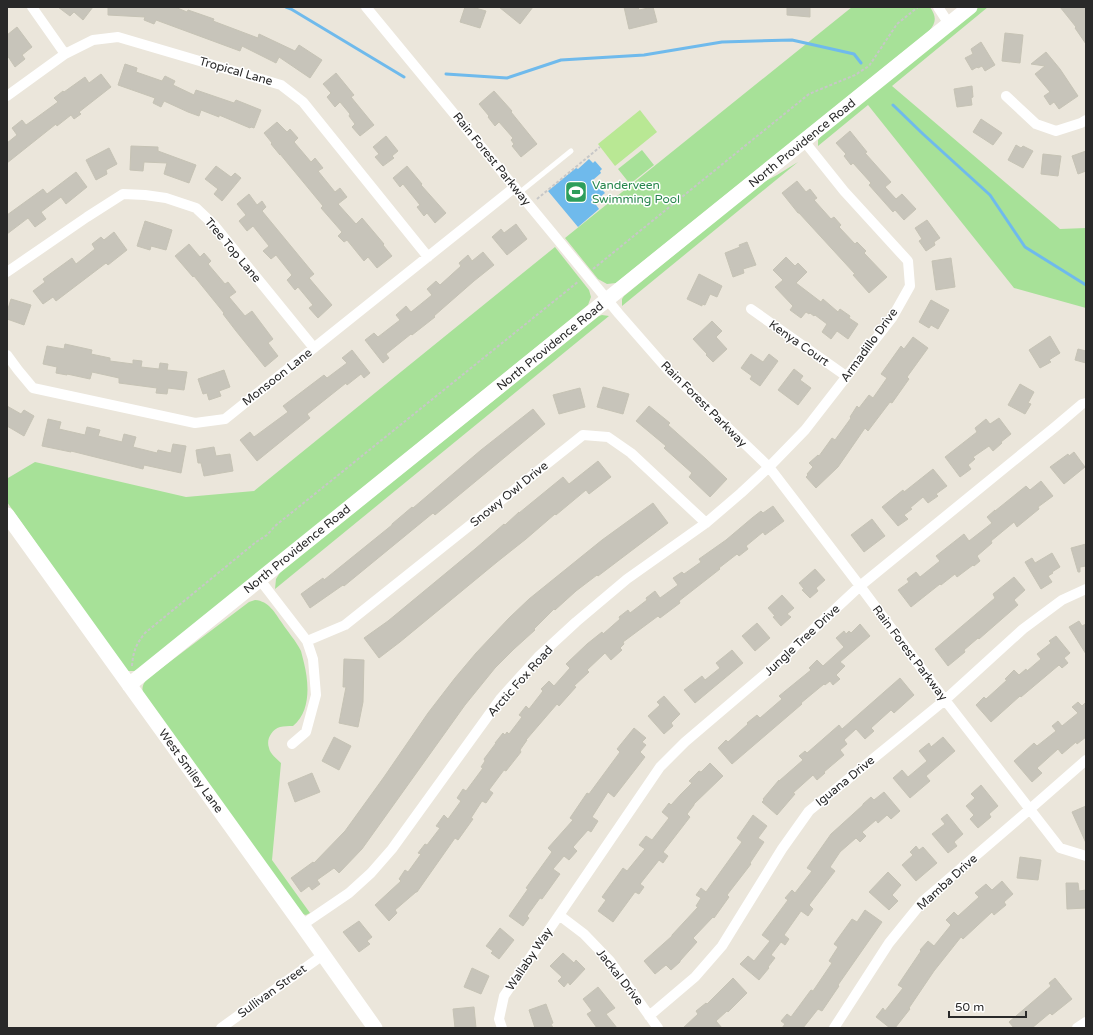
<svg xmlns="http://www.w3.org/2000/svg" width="1093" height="1035" viewBox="0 0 1093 1035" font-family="'Varela Round',sans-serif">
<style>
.green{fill:#a7e198}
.pitch{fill:#b9e894}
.water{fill:#6fbaec}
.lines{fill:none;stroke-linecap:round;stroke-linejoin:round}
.stream{stroke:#6fbaec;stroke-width:3}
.building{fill:#c7c4ba;stroke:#c6c3b5}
.path{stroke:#c7c7c7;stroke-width:2;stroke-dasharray:3 2;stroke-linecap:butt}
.lane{stroke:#fff;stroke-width:5}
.street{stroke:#fff;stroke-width:10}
.secondary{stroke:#fff;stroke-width:15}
.labels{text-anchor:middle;stroke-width:3;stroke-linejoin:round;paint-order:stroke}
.street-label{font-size:12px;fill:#292929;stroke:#fff}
.leisure-label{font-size:12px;fill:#27864d;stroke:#fff;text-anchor:start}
</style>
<rect width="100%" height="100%" fill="#ebe6db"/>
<path class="green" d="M852 7H930C936 16 937 22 929 31L616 283 607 284 598 279 565 238Z
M979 7H988L892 86 1060 229 1086 228V308L1014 288 868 105 818 146V140L824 132Z
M642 150 654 165 630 184 618 169Z
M798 162 622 306V299L624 296 762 183 777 175Z
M555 247 589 290 591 297 588 305 138 670 134 671H126L7 502V477L8 478 35 462 186 497 254 491Z
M602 315 609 316 275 589 276 579 281 571 599 316Z
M255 600C269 601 275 613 282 623 288 632 296 641 301 651 302 655 303 659 304 663 309 683 311 712 293 726 288 726 284 726 280 727 271 730 266 740 269 748 270 754 277 759 281 763L272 860 310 913 306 915 302 914 143 695C142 688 142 685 147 679L249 602Z"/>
<path class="pitch" d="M640 110 657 132 615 166 598 144Z"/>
<path class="water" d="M589 159 593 163 595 161 602 169 600 171 601 173 593 180 605 193 594 202 599 209 578 227 548 191 576 168 578 169Z"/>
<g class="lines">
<path class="stream" d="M286 7 291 9 404 77
M446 74 507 78 561 60 644 55 722 42 792 40 854 54 861 63
M893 105 923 134 990 195 1025 247 1086 285"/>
</g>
<path class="building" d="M58 7H93L83 20 74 12 70 16Z
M108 7H175L187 12 188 10 214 19 213 21 258 38 259 34 295 51 299 45 322 60 310 78 279 57 276 63 242 46 240 51 156 20 154 24 144 20 145 17 108 15Z
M465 7H472L486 11 480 28 460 22Z
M499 7H533L520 24Z
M624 7H638L639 10 653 7 657 22 629 29Z
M787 7H810V17L787 15Z
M1060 7H1086V44L1075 28 1076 27Z
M17 27 32 47 22 55 25 59 15 67 7 55V35Z
M1005 33 1023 35 1020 63 1002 61Z
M981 42 995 65 985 71 982 66 978 68 977 67 972 70 965 58 973 54 971 49Z
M1046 52 1060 69 1078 96 1059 109 1054 102 1050 105 1044 96 1050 92 1035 74 1045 66 1031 64Z
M125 64 137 68 136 72 162 81 165 76 175 81 173 85 194 95 196 90 234 103 236 100 261 110 254 128 251 127 250 128 219 115V117L201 110 199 116 188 112 164 101 161 107 153 103 155 98 118 85Z
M336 73 354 95 351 97 374 125 360 136 352 127 355 124 349 116 350 114 340 102 335 107 327 97 331 93 323 84Z
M101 74 111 87 79 112 81 114 74 119 71 115 57 126 56 124 7 163V143L17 135 12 128 22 120 26 125 36 118 58 102 54 98 63 91 64 92 85 77 89 83Z
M972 86 973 97 971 98 972 105 957 107 954 89Z
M494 91 512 111 511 112 537 144 521 157 512 146 514 144 511 140 513 138 499 122 495 126 488 117 489 116 479 104Z
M981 119 1002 133 993 145 973 132Z
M277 122 287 132 290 129 298 138 294 142 311 162 315 158 323 168 318 171 335 192 340 188 347 197 338 204 356 224 362 218 384 244 383 245 392 256 377 268 368 257 364 261 347 240 344 242 338 236 342 232 321 208 323 206 304 183 280 154V155L271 144 272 143 264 133Z
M850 131 867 152 865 153 891 182 885 187 896 199 902 194 916 209 904 220 895 210 893 212 869 185 871 183 853 163 851 165 844 156 846 154 836 143Z
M386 136 398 151 392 156 394 158 383 166 375 157 379 154 373 147Z
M1016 145 1021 148 1023 146 1033 151 1023 168 1008 160Z
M131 146 158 147V151L196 165 189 183 164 174 167 163 144 162 143 171 130 170Z
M109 148 117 164 106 170 107 174 96 180 86 160Z
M1086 151V171L1078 174 1072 156Z
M1043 154 1061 156 1058 176 1041 174Z
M216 166 231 177 235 173 241 178 222 201 214 194 218 189 205 179Z
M407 166 422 184 421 185 446 213 435 223 427 213 424 216 417 207 420 205 403 184 400 187 393 178Z
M76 172 87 187 66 204 61 197 41 212 46 219 35 227 28 218 7 234V215L43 189 47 194Z
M797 181 806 192 810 189 817 198 814 200 831 219 834 217 841 225 839 227 855 244 857 242 866 251 864 253 887 277 869 293 853 275 855 274 799 213H798L782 193Z
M249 194 257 205 262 201 266 207 262 211 314 274 309 278 332 305 318 318 309 308 313 305 298 287 295 290 287 280 292 275 276 255 271 259 263 251 269 246 253 226 247 231 239 221 246 215 237 204Z
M927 220 940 238 934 242 935 245 926 251 919 241 922 239 915 228Z
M145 221 172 230 166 250 151 246 150 250 137 246Z
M516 224 527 239 507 255 492 237 501 229 504 233Z
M114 232 127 250 108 265 106 263 56 301 53 297 43 304 33 291 45 282 43 279 72 258 76 264 95 249 92 244 101 237 104 240Z
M747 242 756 265 743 269 744 273 733 277 725 253 740 247 739 245Z
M189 244 200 257 204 253 211 261 208 264 225 284 228 282 236 292 229 297 245 316 252 311 273 339 268 343 278 356 265 367 236 331 223 314 224 313 194 276 193 277 175 256Z
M483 252 494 265 474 281 434 316 435 317 412 335 411 334 386 354 389 358 383 363 365 340 374 333 378 337 400 320 396 315 406 306 411 312 432 295 427 289 436 281 440 285 461 266 459 263 468 255 472 261Z
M786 257 795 266 798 263 807 272 796 283 821 302 823 299 838 312 840 309 850 316 849 318 858 324 848 339 837 331 831 339 822 332 827 324 815 315 814 316 810 313 809 314 806 312 801 318 790 310 793 306 775 287 783 280 773 270Z
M951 258 955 287 936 290 932 261Z
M699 274 722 286 717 297 710 294 705 305 702 304V306L687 299Z
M11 299 31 305 24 325 7 319V312Z
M931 300 949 310 938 329 931 325 929 328 919 322Z
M712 321 722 331 716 337 727 349 713 362 706 355 707 354 693 339Z
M1050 336 1060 353 1049 360 1051 362 1040 368 1029 350Z
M913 337 928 348 907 377 909 379 892 403 890 402 868 431 865 428 838 467 816 488 806 477 808 475 807 474 813 467 809 463 818 455 819 456 832 438 835 440 851 418 850 417 857 406 859 408 869 395 873 398 887 378 881 374 901 346 904 349Z
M65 344 92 350 91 354 110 358V361L133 364V360L142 361 141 367 159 369 160 363 168 364 167 370 187 372 184 390 168 388 167 394 156 393 157 388 119 383V378L92 372 90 379 67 374V375L56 373 57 367 43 364 47 346 64 349Z
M1078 349 1086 351V363L1075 360Z
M352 350 370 373 364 378 361 374 347 385 346 383 307 414 310 418 257 461 240 440 250 432 254 437 288 412 283 406 324 375 327 378 347 363 342 358Z
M751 354 763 362 769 354 778 361 760 386 750 379 752 376 741 368Z
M794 369 803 376 800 380 811 388 798 405 778 390Z
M224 370 230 387 219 391 221 396 209 400 207 393 203 394 198 379Z
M1020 384 1034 392 1028 403 1031 404 1025 414 1008 405Z
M603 387 629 394 623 414 597 407Z
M580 388 585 407 559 414 553 395Z
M7 406 21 414 24 410 34 416 24 436 7 426Z
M649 406 670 423 668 425 706 459 727 479 710 497 689 477 692 473 664 448 666 446 636 421Z
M533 409 545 424 435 515 433 513 344 586 343 585 310 608 301 594 323 578 324 580 392 525V524L412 507 413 508 481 450Z
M999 418 1011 434 1001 442 1002 443 993 451 989 446 973 457 975 459 968 465 971 469 960 477 945 457 977 432 975 428 986 419 990 424Z
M48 419 61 422 59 429 85 435 87 427 100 430 98 436 122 442 124 434 136 437 133 447 157 453 158 450 171 453 173 444 186 446 181 473 144 465 143 469 71 451V452L42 446Z
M214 447 216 456 230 454 233 471 204 476 201 463H198L196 450Z
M1074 452 1085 467 1064 484 1050 467 1068 454 1069 456Z
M598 461 611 477 589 494 586 490 556 515 555 514 526 539 497 562 400 642 379 658 364 638 388 621 475 549 504 524 505 525 519 512V513L563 477 569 484Z
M933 469 947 486 936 494 938 496 928 503 923 497 910 508 912 509 904 515 908 519 898 526 882 507 903 490 904 492Z
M1041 481 1053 496 1038 507 1039 509 1017 527 1014 522 991 541 992 543 977 556 980 561 974 566 973 565 957 577 955 574 941 585 940 584 911 607 898 590 909 582 907 579 916 572 920 577 940 561 936 556 964 534 969 541 992 523 987 517 995 510V511L1026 486 1030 490Z
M653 503 668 523 598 576 597 575 576 591 555 610 554 609 534 629 535 630 514 649 495 668 465 705 362 849 339 873 334 868 317 880 320 884 312 890 309 886 301 892 291 878 313 862 314 863 345 831 384 777 428 713 455 678 476 653 509 618 529 599 602 540Z
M773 506 784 521 765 535 763 532 746 546 748 549 739 556 737 554 719 568 720 569 679 601 680 603 660 618 658 616 623 642 624 644 620 648 622 650 611 660 605 653 587 670 589 672 574 686 576 687 559 706 557 704 526 740H527L520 750 521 752 506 771 504 770 489 790 493 793 486 803 482 801 471 818 473 819 458 840 455 838 417 892H416L395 910 397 913 389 921 375 905 401 881 399 879 405 870 408 872 421 854 418 853 425 844 427 845 440 828 436 826 444 815 448 819 461 801 457 798 463 789 466 791 483 768 481 767 485 761 484 759 496 743H495L503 733 505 735 507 732 509 734 522 717 519 715 526 706 529 709 543 691 541 689 549 681 554 686 570 668 566 664 587 644 602 632 603 634 620 619 619 617 628 610 630 613 647 600 646 598 655 591 660 598 678 585 673 578 682 572 684 574 701 562 699 559 726 540 752 518 761 511 763 513Z
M872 519 885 536 864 552 851 535Z
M1086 544V566L1080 567V572H1078L1071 548Z
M1052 553 1060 567 1052 572 1053 573 1048 576 1052 582 1041 589 1025 562 1032 558 1035 563Z
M815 569 825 580 816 588 818 591 810 598 802 590 804 589 799 583Z
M1014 577 1025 590 1014 600 1018 605 979 639 978 638 964 650 965 652 948 666 935 649 995 598 993 594Z
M782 595 794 608 787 614 791 617 781 626 773 617 775 616 768 608Z
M1079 621 1082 626 1086 624V654L1069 627Z
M757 623 770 638 755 651 742 636Z
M860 624 870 636 840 662 845 666 836 675 840 679 833 685 830 681 825 685 824 684 801 703 802 704 732 764 718 748 726 740 728 742 748 724 747 723 757 715 760 718 782 699 779 696 811 670 809 668 817 660 823 666 844 647 836 638 844 631 846 634 849 631 851 633Z
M1056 636 1070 653 1064 658 1068 663 1062 668 1059 665 1021 697 1020 696 991 722 976 705 984 697 986 699 1007 680 1005 679 1014 670 1019 675 1026 669 1027 671 1041 659 1037 654 1051 643 1049 641Z
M732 650 743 663 695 703 684 690 702 676 705 680 720 668 716 663Z
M344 659 364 660 363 702 358 727 339 723 346 687H343Z
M900 678 914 695 894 713 891 710 871 728 874 731 865 739 856 729 844 740 847 744 840 750 844 755 824 772 825 773 817 780 813 775 793 793 795 794 777 815 762 802 764 800 763 799 779 780V781L803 760 799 756 805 751 807 753 839 725 842 729Z
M664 696 680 714 671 723 673 726 664 734 648 716 660 705 657 702Z
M1078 702 1082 706 1086 702V737L1077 744 1076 742 1062 754 1058 749 1037 768 1042 773 1032 782 1014 761 1034 743 1037 746 1056 731 1052 726 1058 721 1062 726 1078 713 1072 707Z
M634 728 646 738 642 742 646 745 640 752 645 757 614 797 608 792 592 817 598 821 591 832 588 830 573 847 577 851 569 860 564 856 553 869 560 874 542 899 540 898 527 916 529 918 523 926 509 916 528 889 526 888 552 852 548 848 573 820 570 818 587 793 589 794 620 752 617 749Z
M334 737 351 746 339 770 322 761Z
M943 737 955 751 926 776 930 781 910 798 893 778 902 770 908 777 927 761 919 751 929 743 931 747Z
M710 763 723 776 694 804V805L687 814 690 817 663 852 668 856 663 863 659 860 640 884 644 887 639 894 635 892 613 922 598 911 606 900 602 897 623 868 627 871 645 849 639 845 646 836 652 840 669 818 662 812 669 803 671 805 681 794 692 783 689 781 699 771 701 772Z
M312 773 320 792 295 802 288 783Z
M981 785 998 806 989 814 991 817 978 828 970 819 974 815 966 806 975 798 971 794Z
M884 792 900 811 891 819 887 815 878 823 876 820 862 832 866 836 860 842 856 838 840 852 830 867 835 871 809 905 813 909 808 916 801 911 784 935 789 939 785 945 781 942 771 955 775 958 768 967 769 968 759 980 740 964 748 956 754 961 770 941 762 935 788 900 785 898 792 890 795 893 812 871 807 868 831 834 863 805V804L871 797 874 800Z
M1086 806V843L1072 812Z
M947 814 963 834 954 842 957 846 948 853 932 834 945 824 941 819Z
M753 815 767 826 758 838 764 842 750 863 751 864 727 895 729 897 714 918 713 917 693 938 697 942 680 961V962L671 970 666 965 655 974 644 961 672 936V935L698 907 696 906 701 898 696 895 701 888 706 892 742 842 737 838Z
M916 846 919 850 923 847 937 863 916 881 902 865 913 855 910 852Z
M1020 857 1041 860 1038 880 1017 878Z
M888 872 901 885 892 895 898 901 889 910 869 892Z
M1002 881 1013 894 1004 902 1006 905 994 915 992 912 963 939 961 937 934 971 909 1008 910 1009 895 1028H890L876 1017 883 1008 885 1011 903 988 898 985 921 951 920 950 928 941 934 946 951 925 946 920 954 912 958 916 979 897 975 893 986 884 992 890Z
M1066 883H1078L1079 891 1086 890V908L1067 909Z
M865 910 882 922 838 985 839 986 822 1011 818 1009 803 1028H782L785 1024 781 1021 787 1014 791 1017 811 990 813 991 832 963 829 961 838 947 834 944 852 919 857 922Z
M359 921 372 937 367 941 370 944 359 952 343 932Z
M500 928 514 940 499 959 491 953 493 951 486 946Z
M563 953 574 963 576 960 585 969 570 985 568 982 564 987 558 981 562 977 550 966Z
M472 968 489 976 481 994 464 987Z
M733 978 747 993 728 1012 727 1011 716 1021 722 1028H683L698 1014 696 1011 706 1003 707 1004Z
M1055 978 1072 999 1052 1015 1050 1013 1032 1028H1014L1009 1022 1051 986 1049 983Z
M598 987 615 1008 606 1014 617 1028H597L587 1014 592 1011 583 999Z
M546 1004 553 1023 551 1024 553 1028H535L529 1010Z
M474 1007 476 1028H455L453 1009Z"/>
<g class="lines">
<path class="path" d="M537 199 600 147
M593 269 809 94 855 75 869 66 897 24 918 7
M132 666C133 652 136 644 145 633L256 542 267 535 275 526 579 281"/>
<path class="lane" d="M519 193 571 151"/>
<path class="street" d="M32 7 65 54
M366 7 619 314 668 370 769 467 860 586 945 700 1060 848 1086 856
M938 7 949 24
M7 96 65 54 93 40 118 37 281 85 303 102 428 257
M1006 96 1036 124 1056 131 1081 123 1086 120
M7 272 87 217 123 194 145 195 166 198 196 208 214 225 314 348
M751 309 846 376
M7 355 18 370 33 388 195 423 225 419 515 187
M260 580 307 641 313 659 316 695 306 732 292 744
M307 641 345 625 583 435 608 437 631 453 706 523
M559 915 584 934 610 961 658 1028
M302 925 349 893 371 873 392 849 501 698 538 657 576 622 627 579 706 523 741 493 769 467 805 430 892 318 910 286 908 261 844 191 804 141
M649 1016 695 977 722 946 782 849 809 811 945 700 1023 629 1062 600 1086 589
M221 1028 323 955
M502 1028 499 1019 504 996 660 767 685 742 772 668 860 586 1055 427 1082 404 1086 403
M834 1028 889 943 923 901 1030 809 1086 760
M1077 1028 1086 1022"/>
<path class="secondary" d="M7 515 302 925 375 1028
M129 685 970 7"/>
</g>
<defs>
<g id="stadium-square" transform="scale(1.15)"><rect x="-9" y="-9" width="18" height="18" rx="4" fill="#2e9e5b" stroke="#fff"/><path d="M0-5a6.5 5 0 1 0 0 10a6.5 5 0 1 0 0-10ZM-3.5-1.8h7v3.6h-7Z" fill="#fff"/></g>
</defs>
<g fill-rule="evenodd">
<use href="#stadium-square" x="576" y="192"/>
</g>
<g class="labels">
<g class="street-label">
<text transform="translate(236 71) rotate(16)" y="4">Tropical Lane</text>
<text transform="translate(802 143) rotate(-39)" y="4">North Providence Road</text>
<text transform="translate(492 159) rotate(51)" y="4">Rain Forest Parkway</text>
<text transform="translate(233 250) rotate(50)" y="4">Tree Top Lane</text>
<text transform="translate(799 343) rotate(35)" y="4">Kenya Court</text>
<text transform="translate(869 345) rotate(-54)" y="4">Armadillo Drive</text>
<text transform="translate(550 346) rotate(-39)" y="4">North Providence Road</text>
<text transform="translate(277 377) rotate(-38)" y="4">Monsoon Lane</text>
<text transform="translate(704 404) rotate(45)" y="4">Rain Forest Parkway</text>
<text transform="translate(509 494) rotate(-39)" y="4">Snowy Owl Drive</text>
<text transform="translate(297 549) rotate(-39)" y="4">North Providence Road</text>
<text transform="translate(802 640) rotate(-43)" y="4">Jungle Tree Drive</text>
<text transform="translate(910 653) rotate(53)" y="4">Rain Forest Parkway</text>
<text transform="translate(520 681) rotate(-48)" y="4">Arctic Fox Road</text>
<text transform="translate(191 771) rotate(54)" y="4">West Smiley Lane</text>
<text transform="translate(845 781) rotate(-39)" y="4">Iguana Drive</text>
<text transform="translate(947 882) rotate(-42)" y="4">Mamba Drive</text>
<text transform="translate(529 959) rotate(-56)" y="4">Wallaby Way</text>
<text transform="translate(620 977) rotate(52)" y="4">Jackal Drive</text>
<text transform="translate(272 991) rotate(-36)" y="4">Sullivan Street</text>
</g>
<g class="leisure-label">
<text x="592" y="189">Vanderveen<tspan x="592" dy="14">Swimming Pool</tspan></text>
</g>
</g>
<rect width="1093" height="1035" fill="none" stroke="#292929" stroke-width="16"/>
<path d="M949 1011v6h77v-6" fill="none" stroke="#292929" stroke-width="2"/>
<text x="955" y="1011" font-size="12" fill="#292929" stroke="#ffffff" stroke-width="3" paint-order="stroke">50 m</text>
</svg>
